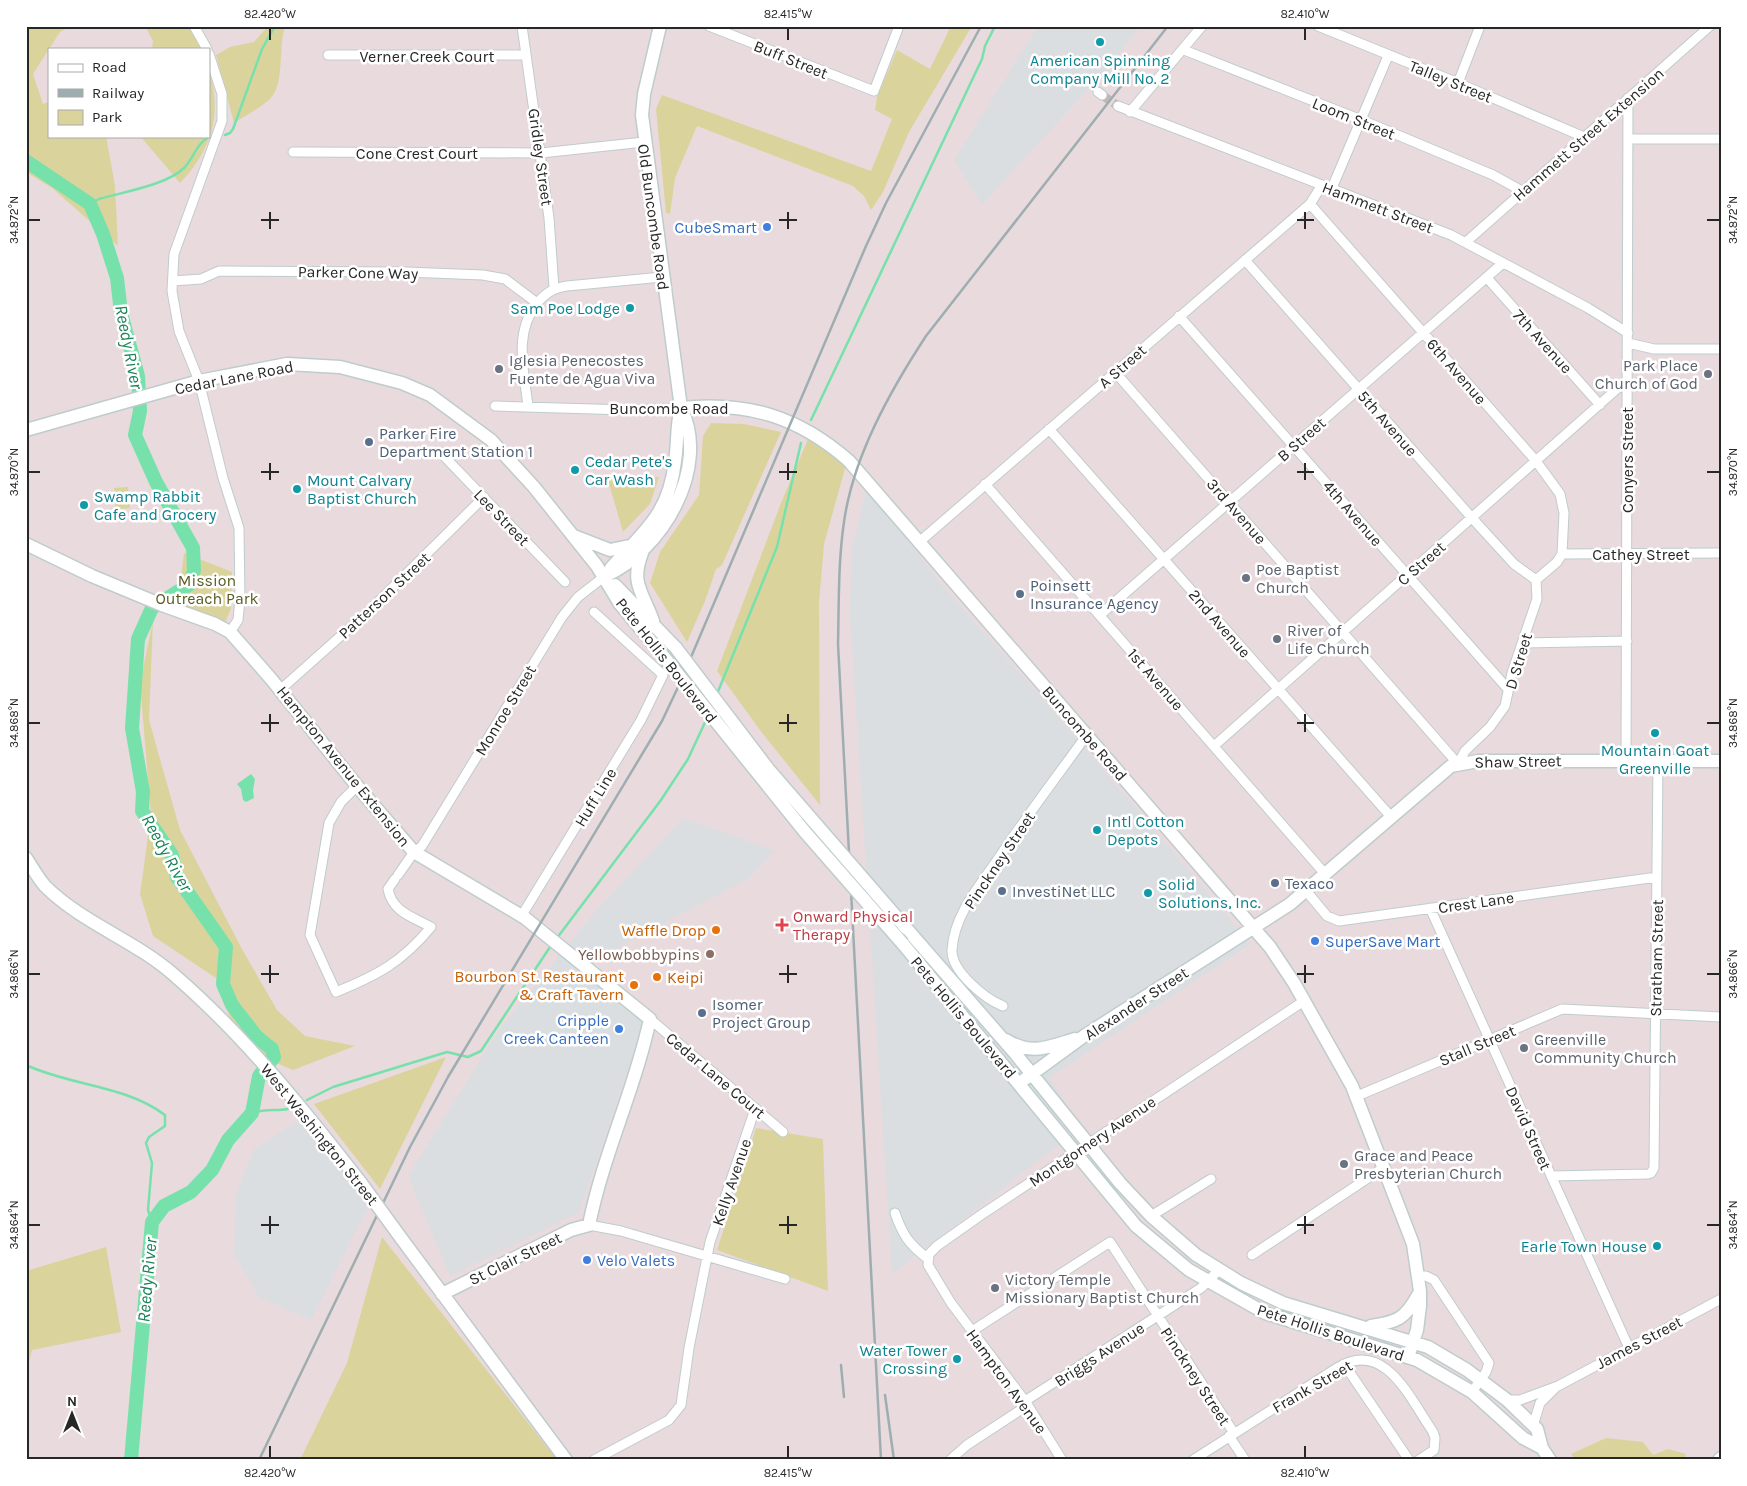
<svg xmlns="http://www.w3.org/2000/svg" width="1747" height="1486" viewBox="0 0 1747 1486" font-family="Karla,sans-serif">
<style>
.industrial{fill:#dadee1}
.green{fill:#dad49c}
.water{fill:#77e1ac}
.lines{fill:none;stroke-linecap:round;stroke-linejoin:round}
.stream{stroke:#77e1ac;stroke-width:2.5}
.river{stroke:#77e1ac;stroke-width:14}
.street-tunnel{stroke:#c2b6b9;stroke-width:9;stroke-dasharray:9 4.5;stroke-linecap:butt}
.street-casing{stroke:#bfcccd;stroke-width:11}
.secondary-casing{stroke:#bfcccd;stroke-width:15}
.street{stroke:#fff;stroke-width:9}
.secondary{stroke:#fff;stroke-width:12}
.rail{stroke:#9eaeb0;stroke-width:2.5}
.secondary-bridge-casing{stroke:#bfcccd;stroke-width:15;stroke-linecap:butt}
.secondary-bridge{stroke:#fff;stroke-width:12}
.ticks{fill:none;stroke:#272727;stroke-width:2}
.culture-dot{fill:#0f9aa8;stroke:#fff;stroke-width:2}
.shop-dot{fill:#3f7fe0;stroke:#fff;stroke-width:2}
.worship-dot{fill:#6b7280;stroke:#fff;stroke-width:2}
.service-dot{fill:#5c6f8a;stroke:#fff;stroke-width:2}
.health-dot{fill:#e0444e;stroke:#fff;stroke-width:2}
.food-dot{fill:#e8710a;stroke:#fff;stroke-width:2}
.education-dot{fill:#8d6e63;stroke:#fff;stroke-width:2}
.labels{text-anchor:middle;stroke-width:5;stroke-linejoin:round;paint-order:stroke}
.street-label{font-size:16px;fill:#272727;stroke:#fff}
.culture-label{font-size:16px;fill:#0d838f;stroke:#fff;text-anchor:start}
.shop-label{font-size:16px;fill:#366cbe;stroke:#fff;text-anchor:end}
.worship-label{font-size:16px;fill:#5b616d;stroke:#fff;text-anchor:start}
.service-label{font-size:16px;fill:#4e5e75;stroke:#fff;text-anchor:start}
.park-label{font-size:16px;fill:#5a5c20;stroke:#fff}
.health-label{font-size:16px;fill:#be3a42;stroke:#fff;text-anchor:start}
.food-label{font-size:16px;fill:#c56008;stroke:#fff;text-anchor:end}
.education-label{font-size:16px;fill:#785e54;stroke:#fff;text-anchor:end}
.water-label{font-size:18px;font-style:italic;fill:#1a8357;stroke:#fff}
.neatline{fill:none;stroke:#272727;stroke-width:2}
.ticks-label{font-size:12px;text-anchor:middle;fill:#272727}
</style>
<rect width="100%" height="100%" fill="#e9dadd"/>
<path class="industrial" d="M1038 26H1141L1112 63 982 205 954 160Z
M867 487 939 582 1060 719 1251 944 1049 1078 1082 1127 892 1274 850 614 852 549Z
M683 818 775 851 748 879 578 968 644 1023 579 1212 450 1276 408 1176 499 1030 595 912Z
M299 1120 368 1207 311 1320 259 1297 234 1254 236 1194 254 1150Z"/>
<path class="green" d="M26 26H71L60 32 33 74 43 104 49 102V136H106L115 186 118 246 52 188 26 172Z
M145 26H193L202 49H152L153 41Z
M268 26H285C278 48 285 84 270 99 260 108 245 116 234 123L216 55 230 47 254 42Z
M951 26H972L909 132 883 192 871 210 864 196 853 186 697 126 675 178 670 214 666 213 656 109 662 95 871 171 892 119 875 110 877 97 897 50 930 69Z
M209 71C223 116 211 150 180 183L140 136H209Z
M711 423 744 424 781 432 722 565 716 569 705 601 687 642 650 583 660 552 699 495 703 436Z
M809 437 846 465 824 544 819 603 820 805 763 734 717 671 781 503Z
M607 477H659L650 504 623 532Z
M128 487 130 508 116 510 114 488Z
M184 553 232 572 231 608 225 623 178 606Z
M153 621 149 720 180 830 243 951 277 1010 305 1036 355 1046 293 1070 269 1060 230 1018 216 978 153 936 140 894 151 814 140 683Z
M446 1057 380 1189 314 1104Z
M756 1128 823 1139 828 1291 717 1250Z
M382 1237 557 1460H300L347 1363Z
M106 1247 121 1332 32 1350 26 1373V1271Z
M1606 1438 1643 1442 1653 1455 1668 1449 1686 1454 1685 1460H1576L1571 1454Z"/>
<path class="water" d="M251 774 255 779 253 790 254 798 246 802 243 800 241 789 237 784Z"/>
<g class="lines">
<path class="stream" d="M225 135 230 133 233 129 262 49 275 26
M90 204 99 199C123 192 167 185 184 168 194 158 195 146 207 138
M811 420 982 59 985 46 995 26
M717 694 777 547 801 443
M557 938 661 800 688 759 707 718
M26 1065C71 1086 125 1085 165 1115V1126L149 1137 146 1143 152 1163 148 1210 152 1222
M307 1100 333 1087 447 1052 468 1057 481 1051 552 944
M252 1113C264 1109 276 1111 288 1109"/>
<path class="river" d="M26 161 90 204 103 234 117 278 121 313 138 376 140 411 135 435 156 482 193 548 194 570 190 584 152 608 138 639 132 728 143 792 142 811 172 855 177 877 226 947 223 984 232 1005 257 1037 272 1049 274 1057 259 1076 252 1113 228 1140 212 1170 191 1192 164 1206 152 1222 131 1460"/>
<path class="street-tunnel" d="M1102 95 1118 106"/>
<g class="street-casing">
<path id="street" d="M194 26 207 49
M522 26 549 218 554 288
M709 26 874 91 899 26
M1318 26 1458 83 1584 137
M1184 50 1369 123 1493 175 1522 191
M209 54 222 94V121L174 254 172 291 179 331 199 381 223 478 239 528 240 599 238 620 230 632
M328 55H526
M1458 83 1480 26
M1098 92 1102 95
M1118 106 1451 235 1588 308 1628 333
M1130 112 1202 26
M1630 139H1721
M293 152 541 153 644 142
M1332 188 1388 56
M1310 204 1536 461 1560 494 1564 513 1562 554 1557 562 1536 580
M1466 242 1710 26
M1245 260 1472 518 1514 564 1536 580
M1487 278 1600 405
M173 281 201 279 219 271 406 272 483 275 505 279 537 303
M1179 316 1507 688
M1628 343 1654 349H1721
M1115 372 1458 764 1465 751 1490 727 1505 706 1512 673 1537 599 1536 580
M495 406 628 410 681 408
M528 406C524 371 513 332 538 302 547 292 554 288 567 286L662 277
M1049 429 1392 818
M440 452 565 582
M985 484 1326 875
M918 543 1310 204 1322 185
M1562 554 1721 553
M1100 615 1503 263
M1523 643 1627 641
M280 690 371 609 484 497
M1214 746 1627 380
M1626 761 1628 98
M357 786 341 802 329 823 310 935 336 992C378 975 402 962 431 927 413 917 392 912 388 889L395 879
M398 875 414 852 422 846 562 617 578 597 605 576
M1307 892 1327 916 1339 921 1657 877
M1430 908 1629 1348
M522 915 641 720 663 675 594 612
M1003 1006C985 999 951 971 952 950 954 913 983 882 1002 853 1029 813 1058 775 1086 736
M650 1019 783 1132
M1355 1097 1562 1009 1721 1017
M1551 1176 1648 1174 1651 1173 1654 1168 1658 761
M895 1213C903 1236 909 1244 928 1259
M1151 1216 1211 1179
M589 1225 621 1231 785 1279
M1252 1255 1383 1168
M1418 1276H1426L1434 1280 1489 1363 1486 1372 1472 1392
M972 1331 1110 1242 1234 1433
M1344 1364 1409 1460
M1507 1400H1520L1558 1386 1721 1299
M1025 1401 1201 1288 1219 1270
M1533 1426 1540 1403 1555 1388
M1229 1436 1245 1460
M594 1460 669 1420 681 1405 689 1348 710 1242 755 1109
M950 1460 967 1445 1028 1405
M1062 1460 1025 1401 951 1303 928 1265 929 1254 937 1246 981 1215 1304 1001
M1193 1460 1337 1368C1385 1338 1410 1399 1433 1432L1435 1438 1434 1450 1419 1460"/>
</g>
<g class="secondary-casing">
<path id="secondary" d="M681 408C748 401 799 417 849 461L1270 947 1294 983 1352 1086 1413 1244 1420 1291V1306L1417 1330 1408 1357
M26 430 199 381 287 364 340 367 402 383 430 395 491 440 534 487 597 566 620 604 669 663
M574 536 610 550 634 545
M26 544 92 576 162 605 215 624 230 632 272 680 357 786 414 852 525 918 650 1019C635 1089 603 1155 589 1225L571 1230 442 1294
M642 553C630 584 643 592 653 621
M611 568C644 531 669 515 675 461 678 443 676 426 681 408
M605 576C662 551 711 468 681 408L642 115 644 94 660 26
M615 585 676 648
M26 858C32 867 38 878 45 886 82 923 134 940 173 974 245 1036 303 1109 361 1183
M906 928 1014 1052 1120 1183 1151 1216 1196 1255 1241 1283 1283 1303 1428 1347 1467 1370 1507 1400 1537 1429 1542 1448 1550 1460
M903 944 1136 1226 1189 1270 1265 1313 1417 1360 1472 1392 1523 1438 1542 1448
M1006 1040C1032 1056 1048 1047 1075 1039
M1025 1079 1084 1036 1290 904 1451 766 1478 761H1721
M401 1238 566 1460
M1371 1326C1397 1322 1405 1319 1418 1295
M1719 1460 1721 1458"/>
</g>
<use href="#street" class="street"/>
<use href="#secondary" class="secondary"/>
<path class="rail" d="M841 1365 844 1397
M885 1395 894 1460
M259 1460 410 1147 448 1077 662 721 680 683 866 246 886 203 981 26
M881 1460 838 644C839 603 838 563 844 522 853 457 890 391 926 336L1168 26"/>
<g class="secondary-bridge-casing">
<path id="secondary-bridge" d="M676 648 769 770 906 928
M669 663 805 832 903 944
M361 1183 401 1238"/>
</g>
<use href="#secondary-bridge" class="secondary-bridge"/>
</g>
<path class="ticks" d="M270 28V40M788 28V40M1305 28V40M270 212V229M788 212V229M1305 212V229M28 220H40M261 220H279M779 220H797M1297 220H1314M1707 220H1720M270 463V480M788 463V480M1305 463V480M28 472H40M261 472H279M779 472H797M1297 472H1314M1707 472H1720M270 714V732M788 714V732M1305 714V732M28 723H40M261 723H279M779 723H797M1297 723H1314M1707 723H1720M270 965V983M788 965V983M1305 965V983M28 974H40M261 974H279M779 974H797M1297 974H1314M1707 974H1720M270 1216V1234M788 1216V1234M1305 1216V1234M28 1225H40M261 1225H279M779 1225H797M1297 1225H1314M1707 1225H1720M270 1446V1458M788 1446V1458M1305 1446V1458"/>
<g class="culture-dot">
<circle cx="1100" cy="42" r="5"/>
<circle cx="630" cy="308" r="5"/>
<circle cx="575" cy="470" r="5"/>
<circle cx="297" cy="489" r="5"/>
<circle cx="84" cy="505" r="5"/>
<circle cx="1655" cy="733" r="5"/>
<circle cx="1097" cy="830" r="5"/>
<circle cx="1148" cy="893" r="5"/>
<circle cx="1657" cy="1246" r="5"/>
<circle cx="957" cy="1359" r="5"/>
</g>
<g class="shop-dot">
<circle cx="767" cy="227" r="5"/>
<circle cx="1315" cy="941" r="5"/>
<circle cx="619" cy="1029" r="5"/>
<circle cx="587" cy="1260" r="5"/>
</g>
<g class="worship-dot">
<circle cx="499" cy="369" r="5"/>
<circle cx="1708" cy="374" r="5"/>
<circle cx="1246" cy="578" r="5"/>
<circle cx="1277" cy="639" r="5"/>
<circle cx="1524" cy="1048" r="5"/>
<circle cx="1344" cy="1164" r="5"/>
<circle cx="995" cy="1288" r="5"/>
</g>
<g class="service-dot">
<circle cx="369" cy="442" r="5"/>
<circle cx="1020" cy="594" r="5"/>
<circle cx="1275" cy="883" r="5"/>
<circle cx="1002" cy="891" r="5"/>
<circle cx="702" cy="1013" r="5"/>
</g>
<path class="health-dot" d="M779.5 917.5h5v5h5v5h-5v5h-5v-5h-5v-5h5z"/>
<g class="food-dot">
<circle cx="716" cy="930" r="5"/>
<circle cx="657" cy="977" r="5"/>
<circle cx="634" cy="985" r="5"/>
</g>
<circle class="education-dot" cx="710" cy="954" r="5"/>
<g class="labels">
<g class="street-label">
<text x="427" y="62">Verner Creek Court</text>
<text transform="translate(791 59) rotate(22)" y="6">Buff Street</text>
<text transform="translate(1451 81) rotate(22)" y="6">Talley Street</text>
<text transform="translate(1354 118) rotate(22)" y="6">Loom Street</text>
<text transform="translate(1588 134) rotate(-41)" y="6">Hammett Street Extension</text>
<text x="417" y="159">Cone Crest Court</text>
<text transform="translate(541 157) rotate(82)" y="6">Gridley Street</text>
<text transform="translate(1378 207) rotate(21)" y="6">Hammett Street</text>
<text transform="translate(654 217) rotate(82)" y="6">Old Buncombe Road</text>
<text transform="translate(358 272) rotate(1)" y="6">Parker Cone Way</text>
<text transform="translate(1543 341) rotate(48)" y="6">7th Avenue</text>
<text transform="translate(1122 366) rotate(-41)" y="6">A Street</text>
<text transform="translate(1457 371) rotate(49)" y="6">6th Avenue</text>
<text transform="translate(234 377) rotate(-11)" y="6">Cedar Lane Road</text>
<text x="669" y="414">Buncombe Road</text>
<text transform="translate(1388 423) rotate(49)" y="6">5th Avenue</text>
<text transform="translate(1301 439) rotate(-41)" y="6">B Street</text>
<text transform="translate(1627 460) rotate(-90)" y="6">Conyers Street</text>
<text transform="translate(1237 511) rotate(49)" y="6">3rd Avenue</text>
<text transform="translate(1353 513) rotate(49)" y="6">4th Avenue</text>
<text transform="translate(502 517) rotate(46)" y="6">Lee Street</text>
<text x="1641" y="560">Cathey Street</text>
<text transform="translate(1421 563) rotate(-41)" y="6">C Street</text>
<text transform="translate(384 595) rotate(-43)" y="6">Patterson Street</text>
<text transform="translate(1220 623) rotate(49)" y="6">2nd Avenue</text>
<text transform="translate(667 660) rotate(52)" y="6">Pete Hollis Boulevard</text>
<text transform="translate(1518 661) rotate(-73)" y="6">D Street</text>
<text transform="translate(1156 679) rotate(49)" y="6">1st Avenue</text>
<text transform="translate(505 710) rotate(-59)" y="6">Monroe Street</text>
<text transform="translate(1085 733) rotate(49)" y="6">Buncombe Road</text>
<text transform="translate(1518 761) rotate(-1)" y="6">Shaw Street</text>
<text transform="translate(344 766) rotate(51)" y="6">Hampton Avenue Extension</text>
<text transform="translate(595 797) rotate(-59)" y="6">Huff Line</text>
<text transform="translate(999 860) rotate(-56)" y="6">Pinckney Street</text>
<text transform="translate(1476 902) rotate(-8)" y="6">Crest Lane</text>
<text transform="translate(1656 958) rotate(-89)" y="6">Stratham Street</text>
<text transform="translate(1136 1003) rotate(-33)" y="6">Alexander Street</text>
<text transform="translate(964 1017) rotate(50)" y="6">Pete Hollis Boulevard</text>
<text transform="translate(1477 1045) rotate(-23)" y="6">Stall Street</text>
<text transform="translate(716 1075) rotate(40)" y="6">Cedar Lane Court</text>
<text transform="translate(1529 1128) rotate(66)" y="6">David Street</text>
<text transform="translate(320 1134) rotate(51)" y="6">West Washington Street</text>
<text transform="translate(1092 1141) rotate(-34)" y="6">Montgomery Avenue</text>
<text transform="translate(731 1182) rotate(-71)" y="6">Kelly Avenue</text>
<text transform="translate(515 1258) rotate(-26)" y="6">St Clair Street</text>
<text transform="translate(1331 1332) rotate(18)" y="6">Pete Hollis Boulevard</text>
<text transform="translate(1639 1342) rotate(-28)" y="6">James Street</text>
<text transform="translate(1099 1354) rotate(-33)" y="6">Briggs Avenue</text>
<text transform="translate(1196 1376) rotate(57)" y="6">Pinckney Street</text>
<text transform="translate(1007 1381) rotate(54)" y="6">Hampton Avenue</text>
<text transform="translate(1312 1386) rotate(-30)" y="6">Frank Street</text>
</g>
<g class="culture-label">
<text x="1100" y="66" text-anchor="middle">American Spinning<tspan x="1100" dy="18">Company Mill No. 2</tspan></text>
<text x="620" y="314" text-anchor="end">Sam Poe Lodge</text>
<text x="585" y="467">Cedar Pete's<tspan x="585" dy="18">Car Wash</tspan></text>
<text x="307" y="486">Mount Calvary<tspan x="307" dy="18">Baptist Church</tspan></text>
<text x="94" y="502">Swamp Rabbit<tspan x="94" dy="18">Cafe and Grocery</tspan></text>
<text x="1655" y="756" text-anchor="middle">Mountain Goat<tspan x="1655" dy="18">Greenville</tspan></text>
<text x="1107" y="827">Intl Cotton<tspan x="1107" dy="18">Depots</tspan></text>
<text x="1158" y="890">Solid<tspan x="1158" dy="18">Solutions, Inc.</tspan></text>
<text x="1647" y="1252" text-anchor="end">Earle Town House</text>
<text x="947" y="1356" text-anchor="end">Water Tower<tspan x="947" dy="18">Crossing</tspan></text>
</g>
<g class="shop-label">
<text x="757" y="233">CubeSmart</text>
<text x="1325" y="947" text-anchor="start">SuperSave Mart</text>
<text x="609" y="1026">Cripple<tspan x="609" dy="18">Creek Canteen</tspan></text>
<text x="597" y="1266" text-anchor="start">Velo Valets</text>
</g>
<g class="worship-label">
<text x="509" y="366">Iglesia Penecostes<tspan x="509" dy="18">Fuente de Agua Viva</tspan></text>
<text x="1698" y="371" text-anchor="end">Park Place<tspan x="1698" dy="18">Church of God</tspan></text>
<text x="1256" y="575">Poe Baptist<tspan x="1256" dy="18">Church</tspan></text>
<text x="1287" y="636">River of<tspan x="1287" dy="18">Life Church</tspan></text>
<text x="1534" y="1045">Greenville<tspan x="1534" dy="18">Community Church</tspan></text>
<text x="1354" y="1161">Grace and Peace<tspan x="1354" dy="18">Presbyterian Church</tspan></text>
<text x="1005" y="1285">Victory Temple<tspan x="1005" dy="18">Missionary Baptist Church</tspan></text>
</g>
<g class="service-label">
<text x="379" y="439">Parker Fire<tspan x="379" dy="18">Department Station 1</tspan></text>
<text x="1030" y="591">Poinsett<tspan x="1030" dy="18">Insurance Agency</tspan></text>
<text x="1285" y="889">Texaco</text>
<text x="1012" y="897">InvestiNet LLC</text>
<text x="712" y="1010">Isomer<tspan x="712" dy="18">Project Group</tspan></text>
</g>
<g class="park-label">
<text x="207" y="586">Mission<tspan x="207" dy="18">Outreach Park</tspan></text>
</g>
<g class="health-label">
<text x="793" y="922">Onward Physical<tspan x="793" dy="18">Therapy</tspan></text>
</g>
<g class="food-label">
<text x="706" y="936">Waffle Drop</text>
<text x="624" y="982">Bourbon St. Restaurant<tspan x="624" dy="18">&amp; Craft Tavern</tspan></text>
<text x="667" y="983" text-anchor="start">Keipi</text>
</g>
<g class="education-label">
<text x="700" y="960">Yellowbobbypins</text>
</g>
<g class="water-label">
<text transform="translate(129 347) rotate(79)" y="6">Reedy River</text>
<text transform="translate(167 853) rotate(61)" y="6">Reedy River</text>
<text transform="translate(147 1280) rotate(-85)" y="6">Reedy River</text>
</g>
</g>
<rect width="1747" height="1486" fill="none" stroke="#ffffff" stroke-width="55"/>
<rect x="48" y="48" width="162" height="90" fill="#ffffff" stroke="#a9a9a9"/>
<rect x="58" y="64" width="25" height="8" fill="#ffffff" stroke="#a9a9a9"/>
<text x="92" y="72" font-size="15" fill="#272727">Road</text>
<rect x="58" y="89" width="25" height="8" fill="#9eaeb0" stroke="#a9a9a9"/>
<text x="92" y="98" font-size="15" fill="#272727">Railway</text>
<rect x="58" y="110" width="25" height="15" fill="#dad49c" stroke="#a9a9a9"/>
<text x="92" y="122" font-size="15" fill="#272727">Park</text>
<g transform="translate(72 1414)" stroke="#ffffff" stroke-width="4" paint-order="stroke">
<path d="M0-4L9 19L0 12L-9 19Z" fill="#272727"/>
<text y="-8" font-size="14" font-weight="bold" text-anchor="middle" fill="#272727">N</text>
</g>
<rect x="28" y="28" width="1692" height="1430" class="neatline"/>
<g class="ticks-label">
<text x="270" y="18">82.420°W</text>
<text x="788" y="18">82.415°W</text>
<text x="1305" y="18">82.410°W</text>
<text transform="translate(14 220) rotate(-90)" y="4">34.872°N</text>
<text transform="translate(1733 220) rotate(-90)" y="4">34.872°N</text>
<text transform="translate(14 472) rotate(-90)" y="4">34.870°N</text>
<text transform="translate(1733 472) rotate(-90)" y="4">34.870°N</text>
<text transform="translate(14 723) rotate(-90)" y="4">34.868°N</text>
<text transform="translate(1733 723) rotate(-90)" y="4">34.868°N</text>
<text transform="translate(14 974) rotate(-90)" y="4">34.866°N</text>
<text transform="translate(1733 974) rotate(-90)" y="4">34.866°N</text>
<text transform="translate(14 1225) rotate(-90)" y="4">34.864°N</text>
<text transform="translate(1733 1225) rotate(-90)" y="4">34.864°N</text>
<text x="270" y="1477">82.420°W</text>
<text x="788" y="1477">82.415°W</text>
<text x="1305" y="1477">82.410°W</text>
</g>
</svg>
